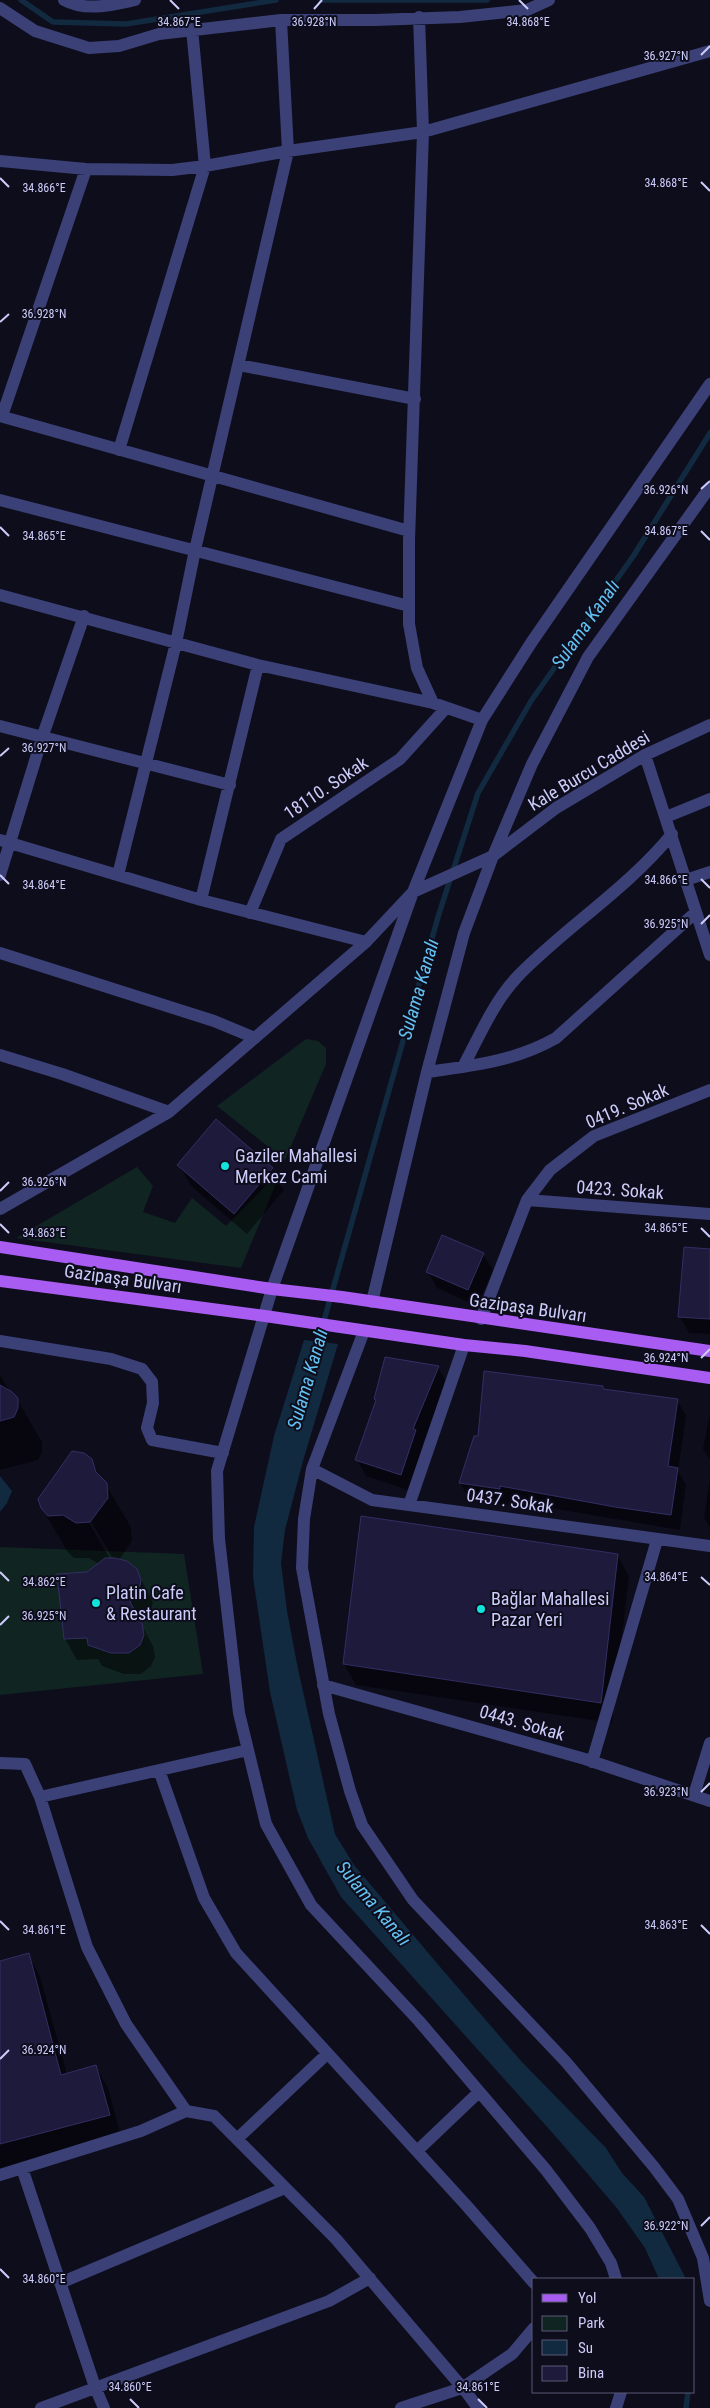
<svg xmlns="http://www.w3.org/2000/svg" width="710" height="2408" viewBox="0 0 710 2408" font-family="'Roboto Condensed',sans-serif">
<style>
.green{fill:#102522}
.water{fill:#112a40}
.shadow{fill:#0007;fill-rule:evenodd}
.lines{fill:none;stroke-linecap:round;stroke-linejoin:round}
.stream{stroke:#112a40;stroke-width:5.5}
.building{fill:#1d1a3b;stroke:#332e65}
.minor{stroke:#3b4077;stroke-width:12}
.major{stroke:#a85cf2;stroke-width:12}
.ticks{fill:none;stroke:#ccccfb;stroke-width:2}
.poi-dot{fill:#12e1dd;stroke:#0e0d1c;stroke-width:2}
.labels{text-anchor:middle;stroke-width:4;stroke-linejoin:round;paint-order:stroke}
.street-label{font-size:18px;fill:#ccccfb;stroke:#0e0d1c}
.poi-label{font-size:18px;fill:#ccccfb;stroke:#0e0d1c;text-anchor:start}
.water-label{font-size:19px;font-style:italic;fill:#62c0f2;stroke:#0e0d1c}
.ticks-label{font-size:12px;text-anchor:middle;fill:#ccccfb;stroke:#0e0d1c;stroke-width:4;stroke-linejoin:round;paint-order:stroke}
</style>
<rect width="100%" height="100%" fill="#0e0d1c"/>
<path class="green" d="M306 1039 318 1041 326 1048V1064L285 1160 217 1106Z
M137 1167 153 1186 143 1212 175 1223 192 1198 226 1226 282 1169 241 1268 16 1238Z
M0 1547 184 1554 203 1674 0 1695Z"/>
<path class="water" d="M304 1340 338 1344 303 1461 285 1530 281 1563 287 1611 298 1669 335 1834 354 1865 441 1968 521 2061 606 2148 622 2173 644 2197 686 2279H659L645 2248 616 2207 557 2138 341 1897 308 1838 297 1810 270 1692 253 1577 254 1527 274 1436Z
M0 1476 12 1491 7 1503 0 1512Z"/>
<path class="shadow" d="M216 1121 272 1169 284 1190 247 1234 191 1186 179 1165Z
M710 1250V1334L689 1333 680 1317Z
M483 1254 493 1270 477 1306 437 1288 428 1272Z
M438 1367 447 1383 423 1444 425 1448 410 1491 366 1476 357 1460 377 1401 375 1399Z
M0 1375 11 1394 17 1399 42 1442V1452L38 1460 0 1470Z
M602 1387 604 1390 677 1400 686 1416 678 1471 686 1485 680 1530 509 1501 508 1505 469 1499 460 1483Z
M710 1413V1460L703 1449Z
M91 1460 131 1527 132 1541 119 1560 136 1570 153 1602 150 1613 141 1624 153 1646 155 1657 151 1666 141 1674H124L102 1666 98 1659 77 1660 65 1639 87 1573 99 1564 89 1558H74L67 1551 42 1508ZM88 1516 113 1559H110L86 1517Z
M710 1477V1528L704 1518Z
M362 1518 617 1555 629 1576 612 1723 356 1685 344 1664Z
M28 1955 40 1976 67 2074 96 2067 108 2088 121 2136 0 2168V1963Z"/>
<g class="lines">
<path class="stream" d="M21 0 53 22 126 24 276 0
M321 0H487
M316 1349 438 917 478 793 531 701 634 555 710 433
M686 2408 688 2392"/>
</g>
<path class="building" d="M216 1119 273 1168 234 1214 177 1165Z
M442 1235 484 1253 468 1290 426 1272Z
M684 1247 710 1249V1319L678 1317Z
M385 1357 439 1366 413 1429 416 1430 401 1475 355 1460 376 1400 374 1399Z
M484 1371 603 1386V1389L678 1399 668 1466 678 1468 671 1515 615 1507 500 1486V1489L459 1483 474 1436H478Z
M0 1385 12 1392 18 1398V1408L14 1417 0 1421Z
M72 1451 84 1453 92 1459 96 1472 107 1483 108 1498 90 1522 76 1523 63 1515 48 1516 41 1508 38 1499Z
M361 1516 618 1554 601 1703 343 1664Z
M105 1558H115L127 1561 137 1569 141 1580 139 1591 130 1602 142 1623 144 1635 140 1645 129 1653H111L88 1645 87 1638 64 1639 57 1574 87 1572Z
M29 1953 61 2075 96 2065 110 2115 0 2144V1961Z"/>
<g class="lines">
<path class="minor" d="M64 0C86 12 112 5 135 0
M0 8 35 31 89 48 119 46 159 34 281 20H375L460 17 527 10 549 0
M419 17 423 132 409 540V624L417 668 433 703
M0 161 86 169 172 170 205 166 288 151 423 132 710 51
M239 365 415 399
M0 416 409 531
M2 416 86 169
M119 450 205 166 192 29
M0 500 409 606
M0 595 258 665 433 703 482 720
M0 726 230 785
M645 755 710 955
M666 817 710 799
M0 840 201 900 366 942
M0 875 42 738 84 616
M118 875 176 643 195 550 288 151 281 20
M686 880 710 872
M201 900 258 665
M250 913 281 839 400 759 446 708
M0 953 214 1021 255 1038
M0 1055 62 1074 169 1112
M463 1067C479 1037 494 1001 518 976 567 926 627 889 672 834
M427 1072C472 1066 516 1061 556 1038L696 912
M527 1200 710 1214
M0 1209 169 1112 366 942 413 892 493 856 556 808 645 755 710 725
M372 1302 427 1072 464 933 493 856 532 764 588 657 710 487
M481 1319 527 1200 550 1170 594 1136 710 1090
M364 1331 312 1469 304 1519 302 1568 329 1714 350 1791 362 1825 413 1900 566 2062 654 2167 678 2199 703 2258 710 2301
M0 1341 111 1359 142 1369 152 1382 153 1403 147 1428 152 1440 223 1453
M312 1469 372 1500 710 1546
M409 1505 464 1345
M323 1685 585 1759 710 1801
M592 1762 657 1540
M0 1763 25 1764 40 1797 87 1947 126 2024 186 2111 214 2116 336 2239 467 2393 478 2408
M159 1770 204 1898 236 1953 466 2205 534 2283
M694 1795 710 1743
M40 1797 248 1750
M237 2139 327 2054
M417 2151 479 2092
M22 2168 95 2387 104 2408
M0 2175 141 2131 186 2111
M616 2279 611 2263 590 2228 546 2170 419 2021 311 1905 266 1824 239 1713 219 1539 217 1471 272 1289 413 892 482 720 531 643 710 384
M60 2283 285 2188
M41 2408 329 2301 370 2278
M401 2408 462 2388 512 2354 534 2328
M616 2408 621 2392"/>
<path class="major" d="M0 1247 272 1289 342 1297 710 1351
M0 1281 265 1316 464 1345 525 1351 710 1378"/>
</g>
<path class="ticks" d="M170 0 179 9M519 0 528 9M314 9 322 0M701 55 710 46M0 178 9 187M701 182 710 191M0 322 9 314M701 489 710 481M0 527 9 536M701 531 710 540M0 756 9 748M0 875 9 884M701 879 710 888M701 924 710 915M0 1191 9 1182M0 1224 9 1233M701 1228 710 1237M701 1358 710 1349M0 1572 9 1581M701 1577 710 1585M0 1625 9 1616M701 1792 710 1783M0 1921 9 1930M701 1925 710 1934M0 2059 9 2050M701 2226 710 2217M0 2269 9 2278M130 2399 139 2408M478 2399 487 2408"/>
<g class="poi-dot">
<circle cx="225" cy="1166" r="5"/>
<circle cx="96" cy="1603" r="5"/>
<circle cx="481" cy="1609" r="5"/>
</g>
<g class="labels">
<g class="street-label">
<text transform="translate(589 771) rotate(-31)" y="6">Kale Burcu Caddesi</text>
<text transform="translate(326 788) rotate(-34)" y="6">18110. Sokak</text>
<text transform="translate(627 1106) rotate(-23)" y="6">0419. Sokak</text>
<text transform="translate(620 1190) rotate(4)" y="6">0423. Sokak</text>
<text transform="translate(123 1279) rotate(8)" y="6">Gazipaşa Bulvarı</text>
<text transform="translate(528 1308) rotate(8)" y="6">Gazipaşa Bulvarı</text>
<text transform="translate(510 1501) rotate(8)" y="6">0437. Sokak</text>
<text transform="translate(522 1723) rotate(16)" y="6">0443. Sokak</text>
</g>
<g class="poi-label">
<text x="235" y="1162">Gaziler Mahallesi<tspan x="235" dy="21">Merkez Cami</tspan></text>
<text x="106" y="1599">Platin Cafe<tspan x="106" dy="21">&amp; Restaurant</tspan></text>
<text x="491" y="1605">Bağlar Mahallesi<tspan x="491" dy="21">Pazar Yeri</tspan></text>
</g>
<g class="water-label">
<text transform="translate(585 624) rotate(-55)" y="7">Sulama Kanalı</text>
<text transform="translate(418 989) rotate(-74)" y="7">Sulama Kanalı</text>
<text transform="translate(307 1379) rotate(-74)" y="7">Sulama Kanalı</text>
<text transform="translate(374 1903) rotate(50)" y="7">Sulama Kanalı</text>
</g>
</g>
<g class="ticks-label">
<text x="179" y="26">34.867°E</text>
<text x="314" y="26">36.928°N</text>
<text x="528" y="26">34.868°E</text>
<text x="666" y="60">36.927°N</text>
<text x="666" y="187">34.868°E</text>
<text x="44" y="192">34.866°E</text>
<text x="44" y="318">36.928°N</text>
<text x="666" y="494">36.926°N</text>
<text x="666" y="535">34.867°E</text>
<text x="44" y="540">34.865°E</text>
<text x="44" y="752">36.927°N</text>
<text x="666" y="884">34.866°E</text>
<text x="44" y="889">34.864°E</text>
<text x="666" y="928">36.925°N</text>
<text x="44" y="1186">36.926°N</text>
<text x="666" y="1232">34.865°E</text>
<text x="44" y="1237">34.863°E</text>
<text x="666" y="1362">36.924°N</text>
<text x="666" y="1581">34.864°E</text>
<text x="44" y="1586">34.862°E</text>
<text x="44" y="1620">36.925°N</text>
<text x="666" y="1796">36.923°N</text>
<text x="666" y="1929">34.863°E</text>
<text x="44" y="1934">34.861°E</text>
<text x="44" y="2054">36.924°N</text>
<text x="666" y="2230">36.922°N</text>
<text x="44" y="2283">34.860°E</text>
<text x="130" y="2391">34.860°E</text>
<text x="478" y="2391">34.861°E</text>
</g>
<rect x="532" y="2278" width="162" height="115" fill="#0e0d1c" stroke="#5a5975"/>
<rect x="542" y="2294" width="25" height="8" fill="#a85cf2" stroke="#5a5975"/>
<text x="578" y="2303" font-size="15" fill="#ccccfb">Yol</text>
<rect x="542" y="2316" width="25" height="15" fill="#102522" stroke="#5a5975"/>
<text x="578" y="2328" font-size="15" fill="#ccccfb">Park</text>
<rect x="542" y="2340" width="25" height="15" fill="#112a40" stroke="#5a5975"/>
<text x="578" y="2353" font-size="15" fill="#ccccfb">Su</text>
<rect x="542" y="2366" width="25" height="15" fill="#1d1a3b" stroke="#5a5975"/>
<text x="578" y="2378" font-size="15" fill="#ccccfb">Bina</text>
</svg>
